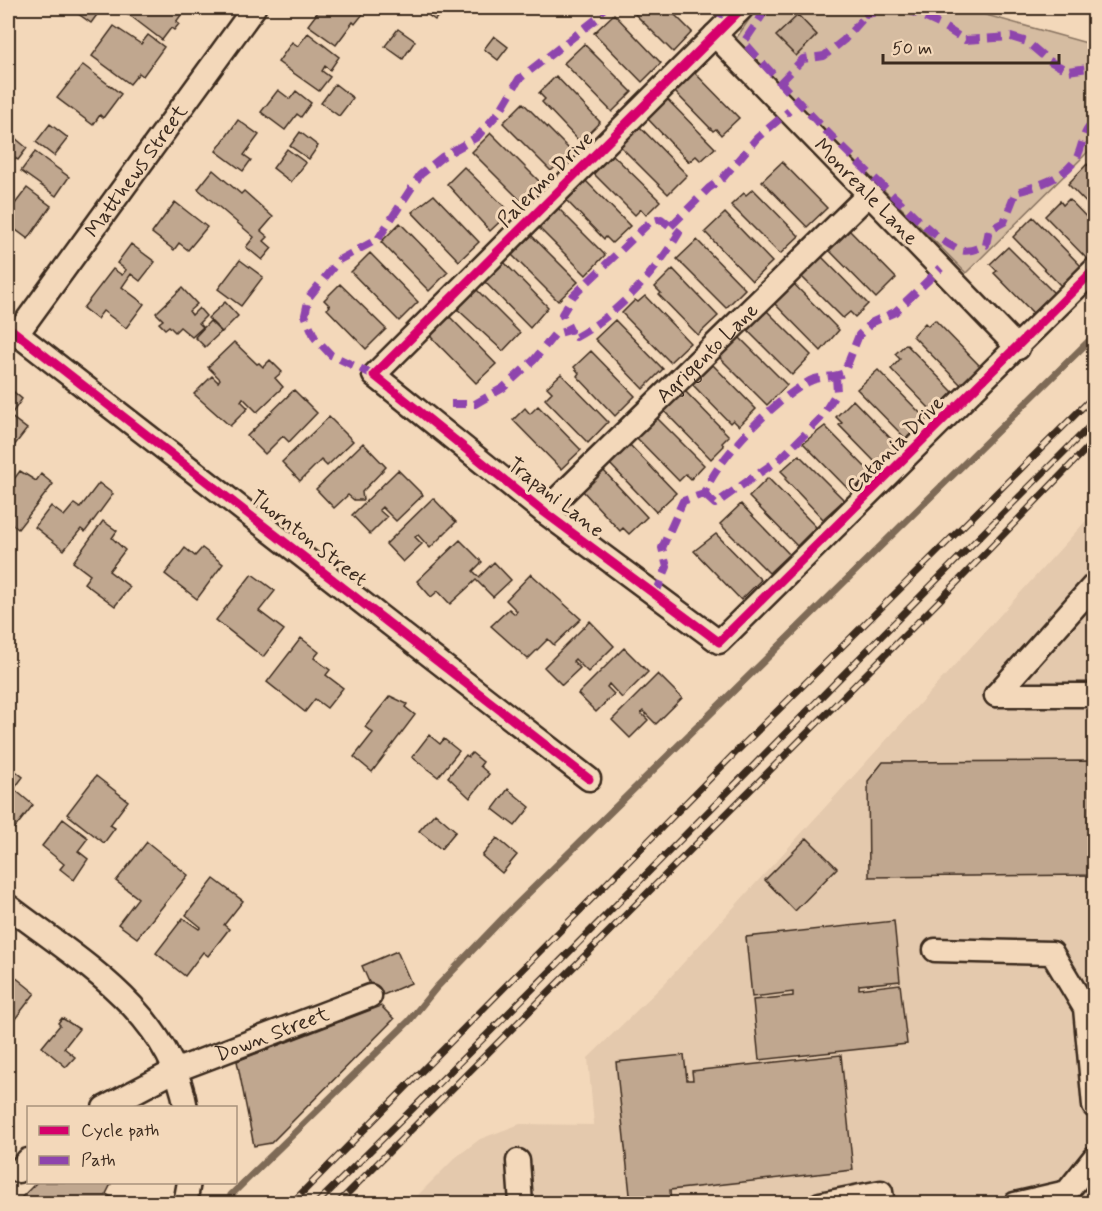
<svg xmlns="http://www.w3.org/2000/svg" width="1102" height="1211" viewBox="0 0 1102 1211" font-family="Mynerve,sans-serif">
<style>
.built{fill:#e4c9ad}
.green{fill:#d5bca1;stroke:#887360;stroke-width:1.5}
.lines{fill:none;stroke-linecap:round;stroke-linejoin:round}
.stream{stroke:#7e6a56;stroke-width:7}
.building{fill:#c0a78f;stroke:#3b2a1e;stroke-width:1.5}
.minor-casing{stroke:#3b2a1e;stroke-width:27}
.minor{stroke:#f3d8ba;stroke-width:22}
.rail-casing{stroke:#3b2a1e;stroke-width:7}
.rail{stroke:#f3d8ba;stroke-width:4.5;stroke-dasharray:14;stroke-linecap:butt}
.quiet{stroke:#8e44ad;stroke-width:8;stroke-dasharray:15 8;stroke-linecap:butt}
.cycleway-casing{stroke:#f3d8ba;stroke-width:13}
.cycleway{stroke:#d6006c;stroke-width:9}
.labels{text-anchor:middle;stroke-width:6;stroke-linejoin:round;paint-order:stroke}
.street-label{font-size:21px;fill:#3b2a1e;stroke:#f3d8ba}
</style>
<rect width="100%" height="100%" fill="#f3d8ba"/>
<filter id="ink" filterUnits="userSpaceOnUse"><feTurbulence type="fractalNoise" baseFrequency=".0167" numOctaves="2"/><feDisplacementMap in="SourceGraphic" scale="12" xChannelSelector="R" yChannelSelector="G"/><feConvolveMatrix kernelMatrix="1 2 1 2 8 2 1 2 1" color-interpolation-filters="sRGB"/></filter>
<g filter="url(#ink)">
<path class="built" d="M1094 512V1203L409 1204 455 1158 480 1139 520 1124 594 1125 588 1058 665 983Z"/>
<path class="green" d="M757 8H961L1094 45V146L966 273 735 40Z"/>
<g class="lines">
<path class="stream" d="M231 1195 409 1021 436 988 507 914 1094 336"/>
</g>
<path class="building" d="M70 8H102L91 23Z
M133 8H180L184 11 176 22 179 24 174 30 171 28 162 40 128 14Z
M321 8H354L363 14 355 24 353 22 336 45 308 25Z
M418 8H444L435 20Z
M633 8H668L692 32 673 52 633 12 636 10Z
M614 14 661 63 642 82 594 33Z
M798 15 817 35 796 56 776 36Z
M114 26 141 44 148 35 164 47 143 76 139 73 130 84 92 56Z
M398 29 415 41 403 59 385 46Z
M308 33 339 57 330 70 325 66 322 71 330 77 319 91 278 62 292 42 298 46Z
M494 36 508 47 498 60 484 49Z
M584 44 632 92 612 112 564 63Z
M83 65 121 94 103 118 100 115 93 125 57 98Z
M694 72 739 118 721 135 716 129 713 131 674 91Z
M556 76 600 122 580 142 542 102 545 99 539 93Z
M335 84 353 98 339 116 321 103Z
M278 90 290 99 296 91 311 103 301 117 297 114 285 130 261 112Z
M667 99 715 148 701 161 696 156 689 162 647 118Z
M523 103 571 151 551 171 503 123Z
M238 120 259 135 244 155 251 160 243 171 216 151Z
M50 124 68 138 54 156 36 142Z
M639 126 687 175 668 194 619 145Z
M8 132 27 148 18 160 8 154Z
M300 132 318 146 309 159 290 146Z
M491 133 540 182 521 201 472 152Z
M287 149 306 163 291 182 273 168Z
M35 152 69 177 56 196 21 171Z
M611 153 660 201 646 215 641 209 635 215 592 172Z
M782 162 827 208 807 227 762 181Z
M1087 164 1094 171V211L1068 184Z
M464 167 510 212 490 231 447 184Z
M213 170 241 194 244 191 273 217 261 231 268 237 264 241 272 248 262 260 246 247 254 237 198 189Z
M585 180 630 226 612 243 606 237 604 239 565 199Z
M27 188 51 206 28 239 8 224V213Z
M753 189 799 236 780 254 731 205 744 193 746 195Z
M434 195 479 242 459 261 412 212Z
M1069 199 1094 225V253L1088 260 1045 216 1060 201 1063 205Z
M175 202 207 227 188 250 179 243 174 250 152 233Z
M557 207 605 255 586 275 537 226Z
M725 213 772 262 752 281 705 232Z
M1033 217 1081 266 1061 286 1013 237Z
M400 223 448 272 429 291 381 242Z
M848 229 896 278 876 298 828 249Z
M530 234 578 282 558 301 510 253Z
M697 240 745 289 726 308 677 259Z
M131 244 155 262 140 281 131 274 122 287 144 304 126 328 103 311 97 319 83 308 113 269 122 275 126 270 117 263Z
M1008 247 1054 293 1033 313 994 273 997 271 990 264Z
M370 253 418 302 399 321 351 272Z
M821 256 868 304 855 317 850 312 843 318 801 276Z
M240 260 263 277 241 306 218 289Z
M502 260 548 307 530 328 482 279Z
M673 269 718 316 698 335 659 295 661 293 655 287Z
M793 283 839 330 821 351 773 302Z
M340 284 386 329 366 349 327 309 330 306 324 300Z
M474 287 520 333 503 351 455 307Z
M182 288 197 304 189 311 192 315 199 308 206 316 199 323 203 327 192 337 180 327 175 332 169 326 165 329 159 323 163 320 156 313Z
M645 296 690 343 670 362 622 313 635 300 638 302Z
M225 302 238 316 222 332 208 318Z
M765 309 811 355 792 375 746 329Z
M448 315 496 364 476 383 428 334Z
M615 320 663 369 643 389 595 339Z
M935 320 980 366 961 385 913 336 925 323 928 326Z
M210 321 221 332 205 347 195 337Z
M738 336 787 385 767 405 718 356Z
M234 342 257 364 259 363 263 367 270 360 282 372 275 378 283 387 257 412 243 398 241 401 248 408 230 426 194 394 212 376 218 382 220 379 208 367Z
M906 344 953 392 933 412 891 369 900 359 895 354Z
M591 351 635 396 615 416 577 376 579 373 574 367Z
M711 363 756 409 739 426 733 420 730 423 691 383Z
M878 370 926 419 906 439 857 389Z
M561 374 608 422 588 443 545 399 552 392 547 387Z
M8 387 22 399 10 416 27 429 10 451 8 449Z
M294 390 317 413 289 442 283 436 265 454 247 436Z
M684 390 729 436 722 443 724 446 711 459 663 410Z
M853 400 898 446 878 465 839 425 842 423 836 417Z
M538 406 581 450 561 469 513 420 525 408 530 414Z
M329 417 353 441 327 466 321 460 300 481 282 462Z
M656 417 704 465 691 479 686 474 679 481 636 437Z
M825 426 871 473 851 492 803 443Z
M363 443 386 467 362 492 363 500H354L348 495 334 508 316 489Z
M629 444 676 493 656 512 609 463Z
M799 455 844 500 823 519 785 479 787 477 781 471Z
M398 470 423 495 396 521 382 507 379 510 387 517 370 534 352 515Z
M603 470 647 517 629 534 623 528 620 531 582 490Z
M20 471 36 481 41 474 53 484 18 529 8 521V487Z
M768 478 816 527 797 546 749 497Z
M99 483 113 494 85 532 81 529 64 550 35 527 51 506 64 516 74 504 80 508Z
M433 498 456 522 430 548 418 535 415 537 422 544 403 562 386 544Z
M741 504 789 554 769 573 720 524Z
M103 521 117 531 112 538 125 550 109 571 130 587 115 606 84 583 90 575 73 562Z
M716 534 761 580 741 600 694 551Z
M460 540 482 562 473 571 479 577 494 562 511 580 493 597 476 580 450 604 438 591 431 597 417 581Z
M185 548 195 556 202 548 223 564 197 599 165 574Z
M252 574 275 591 259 611 284 630 263 657 216 620Z
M531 574 581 619 554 645 548 639 528 659 491 626 509 609 515 614 517 611 506 600Z
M590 621 614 646 588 672 575 659 573 661 580 668 562 685 544 667Z
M301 638 319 652 314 658 330 670 326 675 343 688 327 708 315 699 305 712 267 682Z
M624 648 648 672 622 698 609 684 607 687 614 694 596 712 578 694Z
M658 674 682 698 656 724 643 711 641 713 648 720 630 738 612 720Z
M390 696 407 704 405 707 415 715 372 772 354 757 373 733 365 727Z
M429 735 440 744 444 739 459 751 438 777 412 757Z
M472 753 483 762 480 766 489 774 470 798 448 777 466 755 468 757Z
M1094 761V875L869 877 868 781 883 762Z
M8 765 23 777 14 789 33 805 14 829 8 825Z
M96 776 128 801 110 825 115 828 104 843 67 814Z
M508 789 530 807 515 826 493 809Z
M435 813 456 831 441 849 419 831Z
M63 819 88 838 78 851 88 859 74 880 60 869 64 864 42 846Z
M497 838 517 855 502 873 482 856Z
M807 838 837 868 795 911 765 880Z
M147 842 188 875 137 938 118 924 138 898 116 881Z
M214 879 243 901 224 925 229 929 208 956 203 952 185 976 156 953 183 918 199 929 201 927 186 915Z
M894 921 900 981 859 985V989L900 984 907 1044 759 1060 753 1000 793 996V992L752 997 746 937Z
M397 951 411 983 376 998 362 966Z
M9 972 35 993 8 1028V973Z
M381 1006 394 1019 271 1143 254 1146 237 1061Z
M62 1018 79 1029 64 1048 75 1057 66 1067 42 1047 60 1025 58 1023Z
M684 1055 687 1080H693L692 1071 841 1055 853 1170 670 1190 671 1204H631L616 1062Z
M37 1182H112L106 1194 123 1204H15Z"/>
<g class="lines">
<g class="minor-casing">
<g id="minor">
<path d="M742 8 374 375 544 512 719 642 1094 270"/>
<path id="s1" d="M715 35 1018 348"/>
<path d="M8 327 589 779"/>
<path id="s2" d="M17 334 254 8"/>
<path id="s3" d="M544 512 869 194"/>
<path d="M996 695 1094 585"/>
<path d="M996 695H1094"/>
<path d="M8 906C78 960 170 1012 186 1108"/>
<path d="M935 950 1052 953 1085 1008 1094 1106"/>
<path id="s4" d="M104 1108 174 1071 370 996"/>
<path d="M518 1161 521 1204"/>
<path d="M18 1171 28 1160"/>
<path d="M185 1204 189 1182"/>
<path d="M820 1204 881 1192 883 1204"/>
<path d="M1015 1204 1067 1192 1094 1158"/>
</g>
</g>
<use href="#minor" class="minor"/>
<g class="rail-casing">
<path id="rail" d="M291 1204 737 751 1094 396
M316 1204C579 947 834 681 1094 422
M337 1204 938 602 1094 441"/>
</g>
<use href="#rail" class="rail"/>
<path class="quiet" d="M711 8 731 19
M767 8 744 42C792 97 844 151 899 201 916 217 934 237 956 248 967 254 975 249 986 245L989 230 1004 222 1016 192C1037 187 1069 176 1078 155 1084 142 1082 131 1094 123
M864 8 867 14 896 8
M904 8 939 24 965 40 1011 37 1027 42 1048 60 1068 71 1094 67
M780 83 803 59 824 56 844 40 867 14
M671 226 709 188 722 179 757 138 789 111
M374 375 331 355 315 338 305 315 309 297 339 260 378 239 420 175 442 157 477 137 500 111 519 79 599 17 603 8
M451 404H475L503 388 534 360 555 334 570 330 562 314 573 296 650 222 661 219 679 233C654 274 619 313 576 337L570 330
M704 494 715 504 781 458 820 419 837 392 836 377
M655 595 667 567 662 548 683 501 704 494C718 457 773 402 808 382 818 376 832 378 844 373L859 335 873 322 895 312 941 268"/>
<g class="cycleway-casing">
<path id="cycleway" d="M742 8 374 375 544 512 719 642 1094 270
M8 327 589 779"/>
</g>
<use href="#cycleway" class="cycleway"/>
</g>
</g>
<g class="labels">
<g class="street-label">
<text dy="7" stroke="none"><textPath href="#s2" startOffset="202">Matthews Street</textPath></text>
<text transform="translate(545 179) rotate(-45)" y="7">Palermo Drive</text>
<text dy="7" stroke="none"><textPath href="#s1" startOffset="218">Monreale Lane</textPath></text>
<text dy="7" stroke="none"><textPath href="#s3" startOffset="228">Agrigento Lane</textPath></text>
<text transform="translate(895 444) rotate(-45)" y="7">Catania Drive</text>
<text transform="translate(556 497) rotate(38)" y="7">Trapani Lane</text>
<text transform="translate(309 538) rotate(38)" y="7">Thornton Street</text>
<text dy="7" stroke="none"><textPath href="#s4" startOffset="184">Down Street</textPath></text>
</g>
</g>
<rect width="1102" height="1211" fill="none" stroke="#f3d8ba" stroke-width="30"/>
<rect x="15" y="15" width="1072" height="1181" fill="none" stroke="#3b2a1e" stroke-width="2" filter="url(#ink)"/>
<rect x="27" y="1106" width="210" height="78" fill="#f3d8ba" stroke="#a9927c" stroke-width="1.5"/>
<rect x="39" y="1126" width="30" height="9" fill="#d6006c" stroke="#a9927c" stroke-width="1.5"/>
<text x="81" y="1136" font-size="18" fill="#3b2a1e">Cycle path</text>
<rect x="39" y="1156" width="30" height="9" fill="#8e44ad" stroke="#a9927c" stroke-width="1.5"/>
<text x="81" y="1166" font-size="18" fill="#3b2a1e">Path</text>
<path d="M883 54v9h176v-9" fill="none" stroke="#3b2a1e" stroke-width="3"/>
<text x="892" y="54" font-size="18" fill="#3b2a1e" stroke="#f3d8ba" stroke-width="4.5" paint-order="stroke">50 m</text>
</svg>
